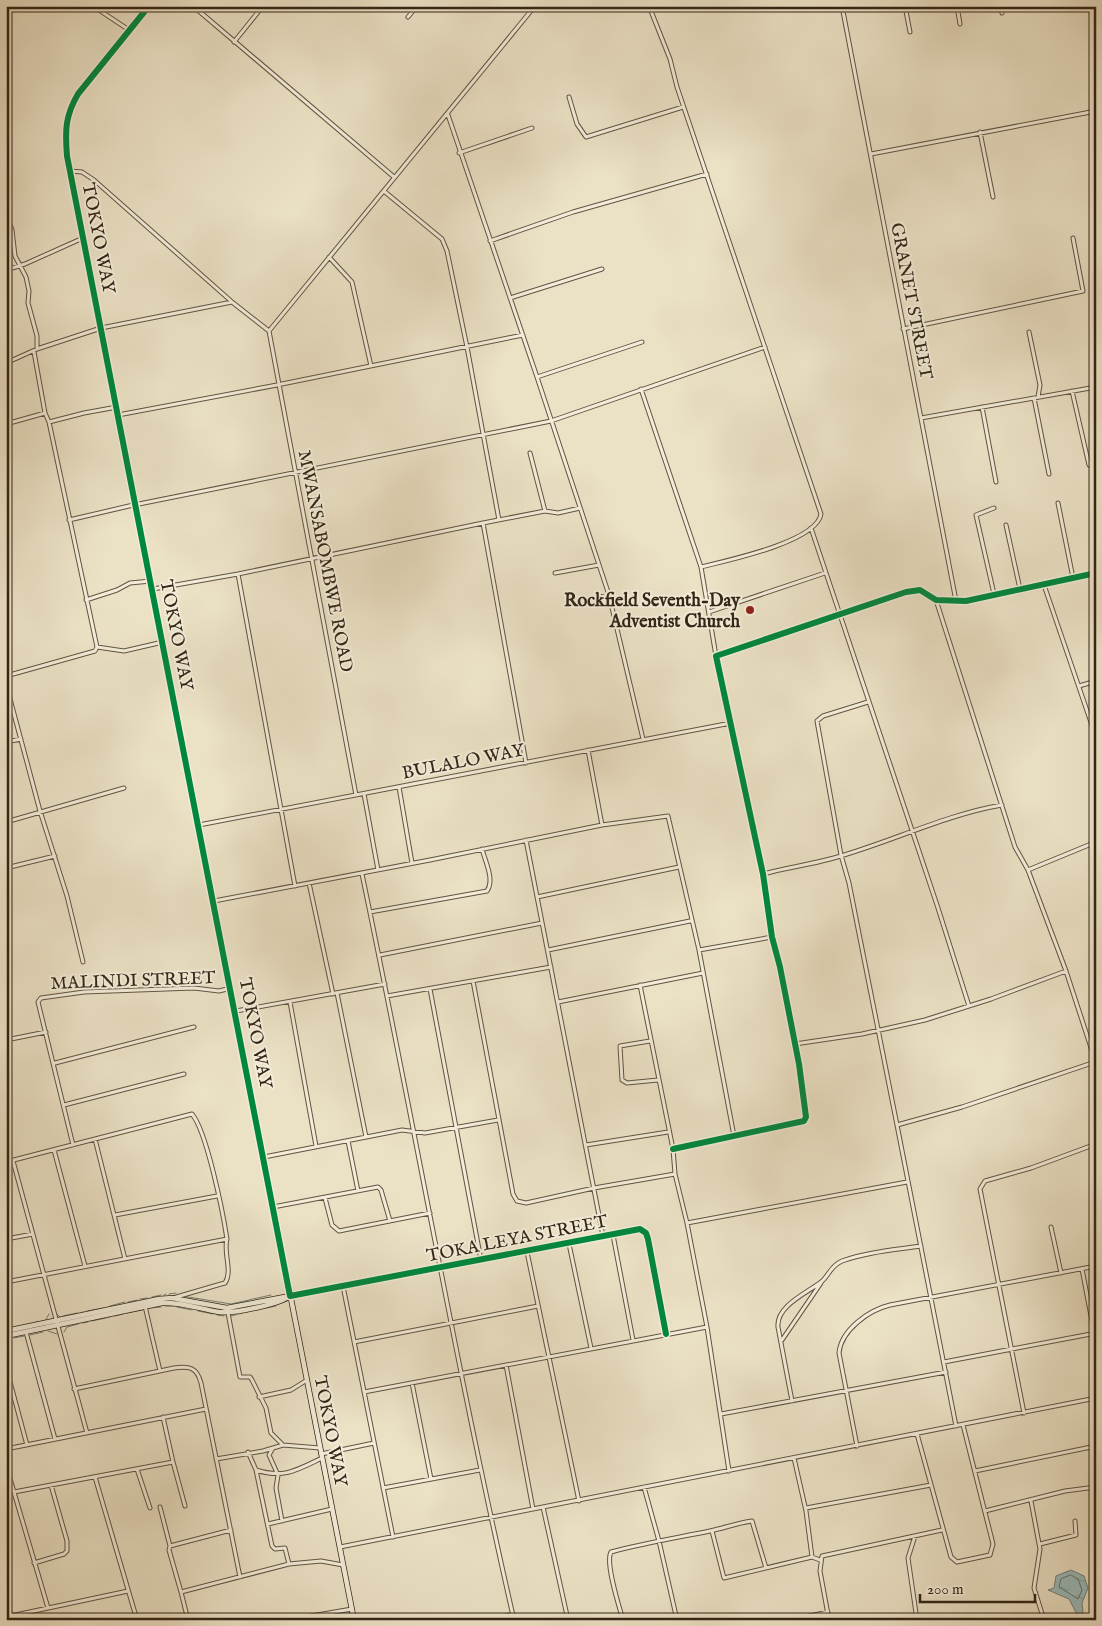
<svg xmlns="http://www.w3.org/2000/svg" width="1102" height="1626" viewBox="0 0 1102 1626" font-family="'IM FELL English',serif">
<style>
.water{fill:url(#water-ripples);stroke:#71807a}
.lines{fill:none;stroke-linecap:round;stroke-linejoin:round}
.shore{stroke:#677069;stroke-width:1}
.stream{stroke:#71807a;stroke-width:1}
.street-casing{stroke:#625442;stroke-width:5}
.secondary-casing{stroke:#342516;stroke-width:6}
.street{stroke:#f2ecd9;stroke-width:3}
.secondary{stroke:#f2ecd9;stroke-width:4.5}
.cycleway-casing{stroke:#f2ecd9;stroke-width:9}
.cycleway{stroke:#00873e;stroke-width:6}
.poi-dot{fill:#8f2418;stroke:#f2ecd9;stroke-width:2}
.labels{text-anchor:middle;stroke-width:4;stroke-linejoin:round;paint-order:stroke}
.street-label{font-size:18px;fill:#342516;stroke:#f2ecd9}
.poi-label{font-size:18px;font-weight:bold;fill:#342516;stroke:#f2ecd9;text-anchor:end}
</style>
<defs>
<pattern id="water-ripples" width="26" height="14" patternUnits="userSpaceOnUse" patternTransform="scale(1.25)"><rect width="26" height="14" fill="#9abcbc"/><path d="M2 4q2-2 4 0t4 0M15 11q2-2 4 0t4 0" fill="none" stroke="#85a1a1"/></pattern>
</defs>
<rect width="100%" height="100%" fill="#ebe1c5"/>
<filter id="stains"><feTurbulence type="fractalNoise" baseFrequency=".004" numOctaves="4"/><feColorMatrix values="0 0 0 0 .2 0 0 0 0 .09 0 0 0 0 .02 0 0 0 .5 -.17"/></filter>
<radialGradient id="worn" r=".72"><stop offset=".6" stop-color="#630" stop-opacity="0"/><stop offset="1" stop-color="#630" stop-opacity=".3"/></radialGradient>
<path class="water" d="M1071 1570 1084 1576 1088 1588 1082 1603 1083 1612 1080 1620 1069 1599 1048 1590 1054 1588 1056 1576Z"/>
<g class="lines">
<path class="shore" d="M1071 1575 1078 1579 1082 1590 1078 1599 1059 1587 1061 1579Z"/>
<path class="stream" d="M169 1294 176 1293
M164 1295 166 1294
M182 1296 231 1304 271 1295
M152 1297 161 1295
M140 1299 147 1298
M128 1302 137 1300
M110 1306 125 1302
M165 1306H172
M177 1307 192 1310
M149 1308 161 1307
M266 1308 276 1306
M87 1311 103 1308
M198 1311 213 1314
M56 1313 60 1317
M81 1313 83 1312
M127 1313 142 1310
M217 1315 224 1316
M63 1316 77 1313
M115 1316 123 1314
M231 1316 254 1310
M109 1318 110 1317
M92 1321 106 1318
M36 1322 45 1321 49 1314
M83 1323 88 1322
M48 1331 57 1334
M64 1332 67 1327 78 1324
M30 1335 43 1332
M14 1338 24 1336
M7 1340 10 1339"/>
<g class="street-casing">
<path id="street" d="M93 6 129 30
M193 6 394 177
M649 6 670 59 677 87 821 514C817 542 725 561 701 567
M842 6 956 601
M905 6 910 32
M957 6 960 24
M1000 6 1002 13
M1044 6V7
M408 17 417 6
M234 42 263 6
M569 97 577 124 586 137 683 107
M448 115 537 377 609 595 643 739
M980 132 993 197
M459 153 532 128
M871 154 1096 111
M70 171 82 172 94 180 231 301
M385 192 442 239 447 251 467 347 499 520
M6 214 12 230 15 256 26 277 29 291 28 303 37 336V349
M490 241 573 212 707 174
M329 257 352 282 371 366
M6 270 25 264 83 238
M510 298 602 269
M903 329 1083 291 1073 238
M269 331 356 795
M269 331 535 6
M1029 332 1040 385 1038 397
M34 352 45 413 49 422 97 647
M6 363 37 349 101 328 232 302 269 331
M537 377 642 342
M641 389 701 567 716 656
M1072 391 1089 465
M1034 398 1049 474
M982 407 996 482
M118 415 277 385 523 335
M921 418 1096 387
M49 422 84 413 117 407
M6 424 45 413
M530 453 545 511
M1058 503 1073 578
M994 508 976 515 994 594
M69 520 129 506 551 421 765 347
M483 523 545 511 558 513 580 508
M1006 525 1020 589
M811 528 938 908 969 1006
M555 573 599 565
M238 574 295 886
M1044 585 1096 737
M153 589 238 574 483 523 526 763
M86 600 117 590 130 583 151 581
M936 600 1015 847 1028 870 1066 971 1096 1063
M570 603 609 595
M709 612 825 573
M97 647 124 651 163 642
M6 676 95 651 97 647
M6 684 40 811 67 896 83 962
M1079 686 1096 681
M868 702 823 716 817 721 841 855 849 883 897 1125
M6 742 21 739
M588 750 602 825
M399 787 412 863
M364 794 378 870
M6 822 124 788
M199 825 731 723
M526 840 603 1236
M6 868 55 856
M1028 870 1096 842
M362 874C414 1122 457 1372 514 1620
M763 874C785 868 808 865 830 859 887 844 943 815 1002 805
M309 883 333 994
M537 897 679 867
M214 901 430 860 602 825 668 816 699 950 734 1136
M370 912 487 891C495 880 485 861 482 849
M548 950 690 921
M699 950 772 937
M380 955 542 923
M473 981 513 1194 517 1201 526 1203 594 1188 675 1174
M640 985 673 1149 675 1174 687 1223 707 1327 729 1471
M430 989 481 1260
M337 993 366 1137
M387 996 551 967
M290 1002 316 1146
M558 1002 703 973
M236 1011 385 984
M6 1040 46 1032
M650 1041 620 1046 622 1080 627 1083 658 1080
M795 1044 862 1034 925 1020 991 999 1066 971
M55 1063 194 1027
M64 1105 184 1074
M95 1139 125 1259
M348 1141 358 1191
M73 1145 38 1002 41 998 84 992 194 988 219 991 231 988
M586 1145 668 1132
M673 1149 804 1121 806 1117 799 1064 780 967 772 937 763 874 716 656 906 592 920 590 936 600 966 601 1096 573
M54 1150 85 1266
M264 1157 402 1130 425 1133 498 1120
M13 1161 87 1433
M6 1162 192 1114C207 1132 223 1213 227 1239 223 1253 233 1271 225 1283L221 1284 173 1298
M325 1198 332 1225 339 1231 430 1213
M273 1207 378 1187 381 1190 390 1221
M115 1215 217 1196
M687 1223 907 1182
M1051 1227 1061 1273
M613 1235 633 1340
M6 1239 33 1234
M569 1244 591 1348
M527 1252 579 1501
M1082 1269 1096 1342
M6 1282 227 1239
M343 1286 393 1537
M290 1296 640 1229 646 1233 648 1239 666 1334
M145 1306 160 1371
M228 1313 240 1377H250L252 1380 266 1408 271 1433 283 1445
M26 1332 55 1439
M782 1340 821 1283
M354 1342 538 1306
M944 1362 1096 1333
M506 1365 533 1509
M10 1382 27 1445
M412 1383 431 1479
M74 1389 174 1368C189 1366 197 1367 201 1383L240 1577
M364 1392 707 1327
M259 1397 291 1390 307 1380
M792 1401 778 1327C776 1306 807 1293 821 1282 829 1276 830 1266 842 1261 867 1252 895 1250 921 1246
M1024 1413 980 1189 985 1181 1031 1168 1096 1144
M721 1414 946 1372
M956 1426 897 1125 962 1107 1095 1062
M917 1434 951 1557 957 1562 990 1555 993 1544 963 1425
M857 1446 839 1353C841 1330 869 1310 890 1305L1096 1266
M273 1448 269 1455 278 1475 276 1488 282 1521
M6 1449 206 1409
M248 1452 256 1470 272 1546 275 1549 285 1548 289 1564
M321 1454 374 1443
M794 1458 806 1511 812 1557
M216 1459 263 1451 283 1445 320 1448
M173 1462 185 1506
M6 1465 48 1608
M137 1469 150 1508
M256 1470C284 1479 297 1470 322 1458
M975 1471 1096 1446
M95 1477 137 1620
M644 1487 659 1541 677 1620
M383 1488 480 1470
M14 1492 173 1462 163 1417
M1031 1501 1040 1549 1034 1588 1044 1620
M160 1507 170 1546
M543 1507 568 1620
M806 1508 931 1485
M985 1511 1065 1491 1096 1487
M268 1524 332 1509
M712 1531 724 1578 812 1557 820 1560
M915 1536 908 1558 917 1620
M1040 1544 1076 1535 1075 1521
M340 1547 1096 1398
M34 1563 64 1554 67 1551V1541L51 1485
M181 1592 169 1550 170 1546 231 1530
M6 1617 128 1591
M188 1620 181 1592 289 1564 321 1561 343 1565
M288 1620 352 1609
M492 1620 513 1614
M623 1620C619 1606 605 1563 611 1552 644 1543 676 1538 710 1531 724 1528 738 1523 752 1521L766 1568
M791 1620 828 1612
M829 1620 820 1571 822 1556 942 1530
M1090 1620 1096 1612"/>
</g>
<g class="secondary-casing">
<path id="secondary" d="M149 6 78 94C65 116 65 131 67 156L354 1620
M6 1331 159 1299 172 1298 227 1308 290 1296
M6 1336 162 1303C182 1302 200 1309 219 1312 234 1314 279 1304 290 1296"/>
</g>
<use href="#street" class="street"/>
<use href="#secondary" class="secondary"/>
<g class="cycleway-casing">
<path id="cycleway" d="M149 6 78 94C65 116 65 131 67 156L290 1296 640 1229 646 1233 648 1239 666 1334
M673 1149 804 1121 806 1117 799 1064 780 967 772 937 763 874 716 656 906 592 920 590 936 600 966 601 1096 573"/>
</g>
<use href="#cycleway" class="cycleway"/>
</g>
<circle class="poi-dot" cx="750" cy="610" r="5"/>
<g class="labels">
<g class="street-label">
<text transform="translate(99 238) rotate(79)" y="6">TOKYO WAY</text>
<text transform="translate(912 301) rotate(79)" y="6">GRANET STREET</text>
<text transform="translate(326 561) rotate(79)" y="6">MWANSABOMBWE ROAD</text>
<text transform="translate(177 635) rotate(79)" y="6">TOKYO WAY</text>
<text transform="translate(463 761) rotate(-11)" y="6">BULALO WAY</text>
<text transform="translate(133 980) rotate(-2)" y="6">MALINDI STREET</text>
<text transform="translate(256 1033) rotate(79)" y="6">TOKYO WAY</text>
<text transform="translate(517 1238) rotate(-11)" y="6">TOKA LEYA STREET</text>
<text transform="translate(331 1431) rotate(79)" y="6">TOKYO WAY</text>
</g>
<g class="poi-label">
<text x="740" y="606">Rockfield Seventh-Day<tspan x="740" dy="21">Adventist Church</tspan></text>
</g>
</g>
<rect width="1102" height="1626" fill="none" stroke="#ebe1c5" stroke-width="25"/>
<rect x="8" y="8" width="1087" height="1611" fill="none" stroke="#342516" stroke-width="2.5"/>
<rect x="12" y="12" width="1077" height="1601" fill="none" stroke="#342516"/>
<path d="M920 1594v8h115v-8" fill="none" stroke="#342516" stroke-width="2.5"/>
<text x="927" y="1594" font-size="15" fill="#342516" stroke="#f2ecd9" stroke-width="4" paint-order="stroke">200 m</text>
<rect width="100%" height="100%" filter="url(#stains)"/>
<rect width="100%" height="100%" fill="url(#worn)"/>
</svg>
